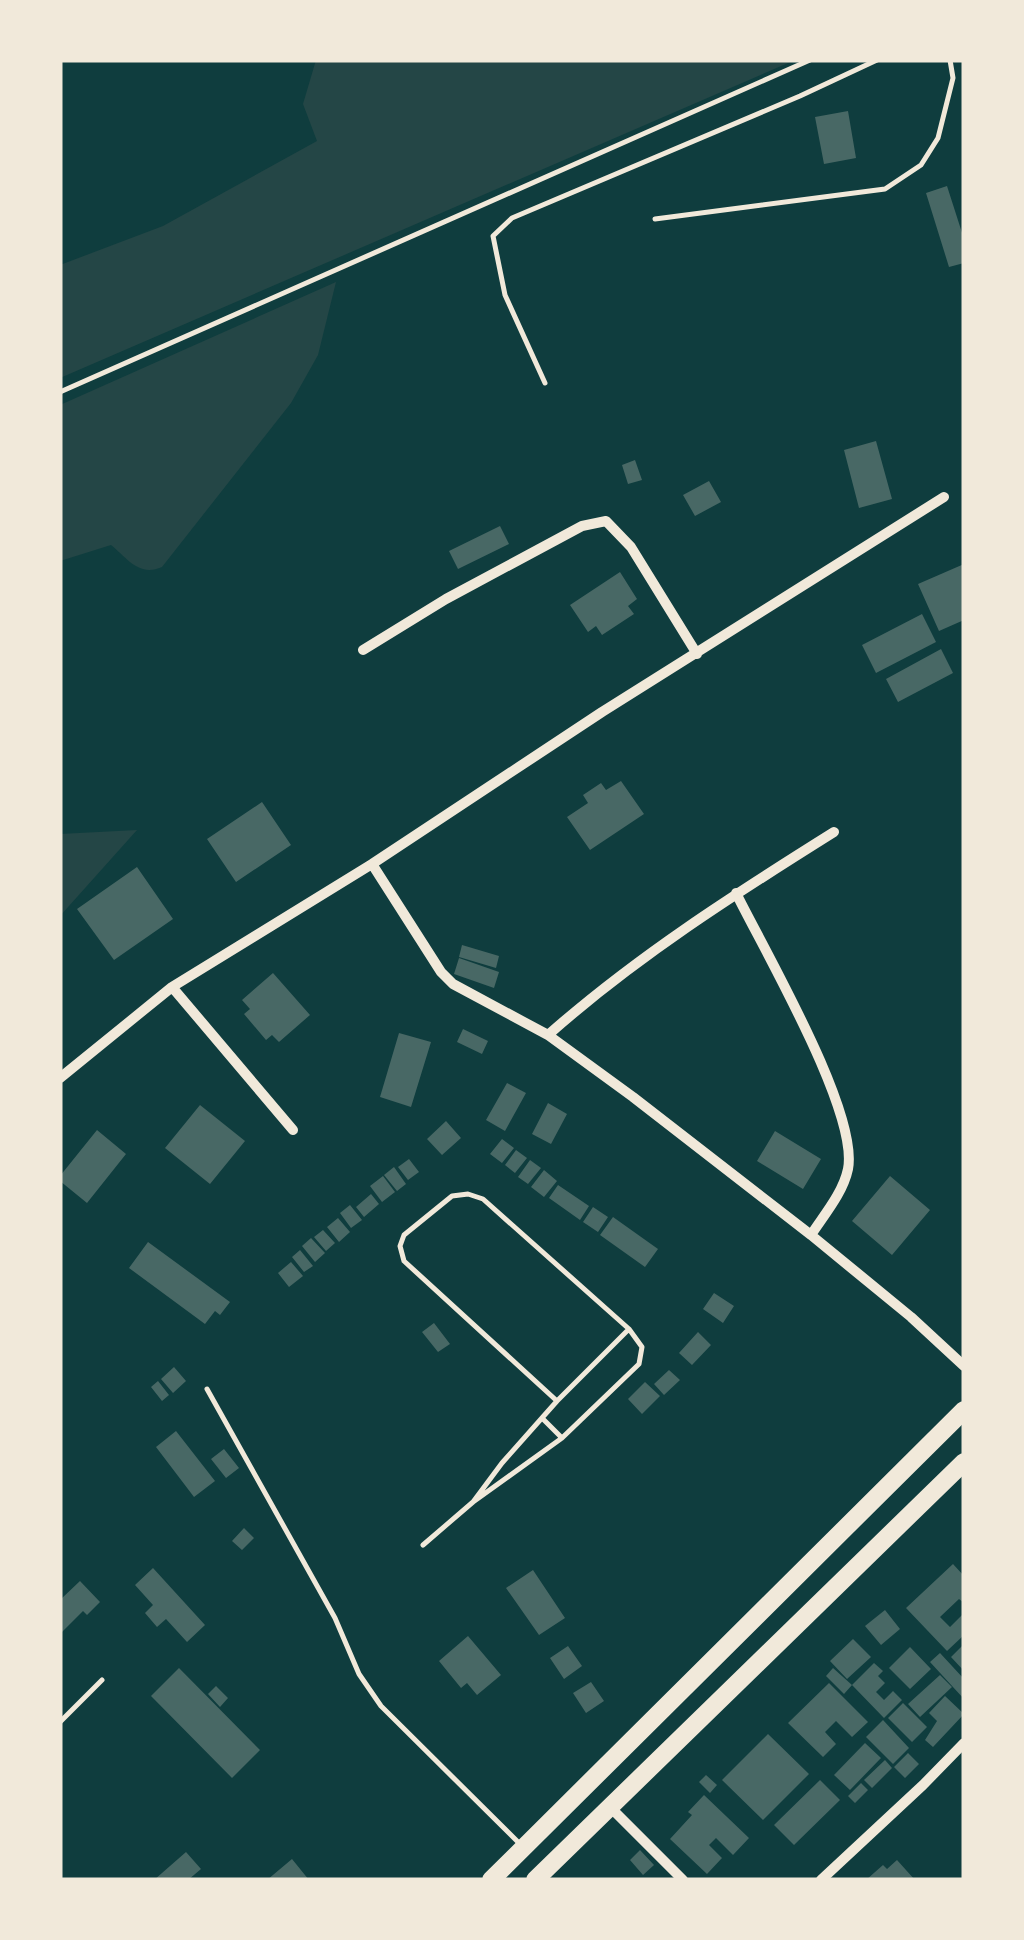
<svg xmlns="http://www.w3.org/2000/svg" width="1024" height="1940" viewBox="0 0 1024 1940" font-family="Ubuntu,sans-serif">
<style>
.green{fill:#244646}
.building{fill:#486865}
.lines{fill:none;stroke-linecap:round;stroke-linejoin:round}
.service{stroke:#f1e9da;stroke-width:5}
.minor{stroke:#f1e9da;stroke-width:10}
.trunk{stroke:#f1e9da;stroke-width:18}
</style>
<rect width="100%" height="100%" fill="#0f3d3e"/>
<path class="green" d="M316 60H795L60 378V265L163 226 317 141 303 104Z
M336 282 318 355 291 403 162 567C139 577 128 559 111 545L60 561V405Z
M137 830 60 916V834Z"/>
<path class="building" d="M848 111 856 158 824 164 815 117Z
M947 186 964 239V263L949 267 926 193Z
M876 441 892 499 859 508 844 450Z
M635 460 642 480 628 484 622 465Z
M709 481 721 502 695 516 683 495Z
M500 526 509 544 458 569 449 551Z
M964 564V620L939 631 918 584Z
M620 572 637 599 628 606 634 614 602 635 596 626 588 632 570 605Z
M922 614 936 642 876 673 862 645Z
M941 649 953 673 898 702 886 679Z
M621 781 644 814 590 850 567 817 588 803 583 795 601 783 606 790Z
M262 802 291 845 236 882 207 839Z
M137 867 173 919 114 960 77 909Z
M462 945 499 956 496 968 459 957Z
M459 958 499 972 494 988 454 974Z
M273 973 310 1015 279 1042 272 1035 266 1040 244 1014 250 1009 242 1000Z
M463 1029 488 1041 482 1054 457 1042Z
M399 1033 431 1042 411 1107 380 1097Z
M507 1083 526 1093 505 1131 486 1120Z
M548 1103 567 1114 551 1144 532 1134Z
M200 1105 245 1141 210 1184 165 1148Z
M446 1121 461 1138 442 1155 427 1139Z
M97 1130 126 1154 87 1203 60 1181V1176Z
M775 1131 821 1159 803 1189 757 1161Z
M502 1139 514 1148 502 1163 490 1154Z
M516 1150 527 1158 515 1173 505 1165Z
M409 1159 419 1172 408 1180 398 1167Z
M530 1160 541 1168 528 1184 518 1177Z
M394 1167 406 1184 397 1191 384 1175Z
M544 1170 557 1181 544 1197 531 1187Z
M383 1176 395 1192 382 1202 370 1186Z
M890 1176 930 1210 892 1255 852 1221Z
M558 1185 589 1206 580 1220 549 1198Z
M371 1194 379 1204 364 1217 356 1207Z
M350 1205 362 1220 351 1228 340 1213Z
M593 1207 608 1217 598 1232 583 1222Z
M613 1217 658 1249 645 1267 600 1235Z
M338 1218 350 1232 339 1242 327 1227Z
M323 1230 335 1243 326 1251 314 1237Z
M311 1238 325 1253 315 1262 302 1246Z
M148 1242 230 1302 220 1315 215 1311 205 1324 129 1268Z
M300 1250 313 1266 304 1272 292 1257Z
M291 1262 303 1276 289 1287 278 1273Z
M714 1293 734 1306 723 1323 703 1309Z
M434 1323 450 1344 438 1352 422 1332Z
M698 1332 711 1345 692 1365 679 1353Z
M174 1367 186 1381 173 1393 161 1379Z
M669 1370 680 1380 664 1395 654 1384Z
M158 1381 169 1395 162 1401 151 1387Z
M645 1382 660 1396 642 1414 628 1399Z
M176 1431 215 1481 194 1497 156 1447Z
M224 1449 239 1468 226 1478 211 1459Z
M244 1528 254 1538 242 1550 232 1541Z
M953 1564 964 1576V1603L959 1599 940 1617 950 1627 964 1613V1635L947 1651 906 1608Z
M153 1568 205 1625 187 1642 166 1619 157 1627 145 1613 153 1605 135 1585Z
M533 1570 565 1618 539 1635 506 1588Z
M80 1581 100 1602 87 1615 83 1611 60 1634V1600Z
M885 1610 900 1629 881 1645 865 1626Z
M468 1636 501 1675 477 1695 467 1683 461 1688 439 1661Z
M853 1639 871 1657 847 1679 830 1661Z
M964 1644V1671L951 1657Z
M568 1646 582 1666 564 1679 550 1658Z
M910 1647 931 1669 910 1689 889 1668Z
M940 1653 964 1679V1699L930 1662Z
M874 1663 883 1671 878 1676 885 1683 876 1692 884 1700 893 1691 902 1700 884 1718 852 1685Z
M179 1668 260 1750 232 1778 151 1696Z
M833 1668 852 1685 844 1694 826 1676Z
M940 1675 952 1687 920 1717 908 1704Z
M591 1682 604 1701 586 1713 573 1693Z
M829 1683 868 1722 852 1737 836 1721 825 1732 836 1744 823 1757 788 1723Z
M216 1686 228 1698 220 1707 208 1694Z
M945 1696 964 1714 933 1747 925 1740 937 1721 929 1713Z
M903 1703 927 1727 912 1742 888 1718Z
M883 1720 909 1748 893 1764 866 1737Z
M768 1734 809 1774 763 1820 722 1780Z
M865 1743 881 1758 850 1790 834 1775Z
M908 1753 919 1764 905 1778 894 1767Z
M885 1760 892 1768 872 1788 864 1780Z
M706 1775 717 1785 710 1793 699 1782Z
M820 1780 840 1800 794 1845 774 1825Z
M861 1783 868 1790 855 1803 848 1796Z
M704 1795 749 1838 733 1855 716 1838 709 1845 722 1858 707 1874 670 1839 692 1815 688 1812Z
M640 1850 654 1865 643 1875 630 1860Z
M186 1852 201 1869 188 1880H154Z
M292 1859 309 1880H267Z
M897 1860 915 1880H866L883 1865 887 1869Z"/>
<g class="lines">
<path class="service" d="M655 219 885 189 921 165 938 138 953 78 950 60
M545 383 505 295 493 236 512 218 800 96 877 60
M60 392 810 60
M207 1389 335 1618 359 1674 381 1706 521 1845
M542 1418 562 1438
M473 1502 562 1438 639 1364 642 1347 629 1329 483 1199 468 1194 452 1196 404 1235 400 1246 404 1261 557 1401
M423 1545 473 1502 502 1463 557 1401 629 1329
M60 1722 102 1680"/>
<path class="minor" d="M363 650 446 599 582 526 606 521 631 547 697 654
M372 864 441 972 453 984 548 1035 633 1097 811 1235 911 1317 964 1366
M736 893C764 950 859 1112 848 1169 843 1193 824 1215 811 1235
M172 987 293 1130
M548 1035C636 957 735 894 834 832
M60 1078 172 987 372 864 602 712 944 497
M610 1807 683 1880
M821 1880 923 1785 964 1743"/>
<path class="trunk" d="M491 1880 964 1410
M535 1880 964 1462"/>
</g>
<rect width="1024" height="1940" fill="none" stroke="#f1e9da" stroke-width="125"/>
</svg>
